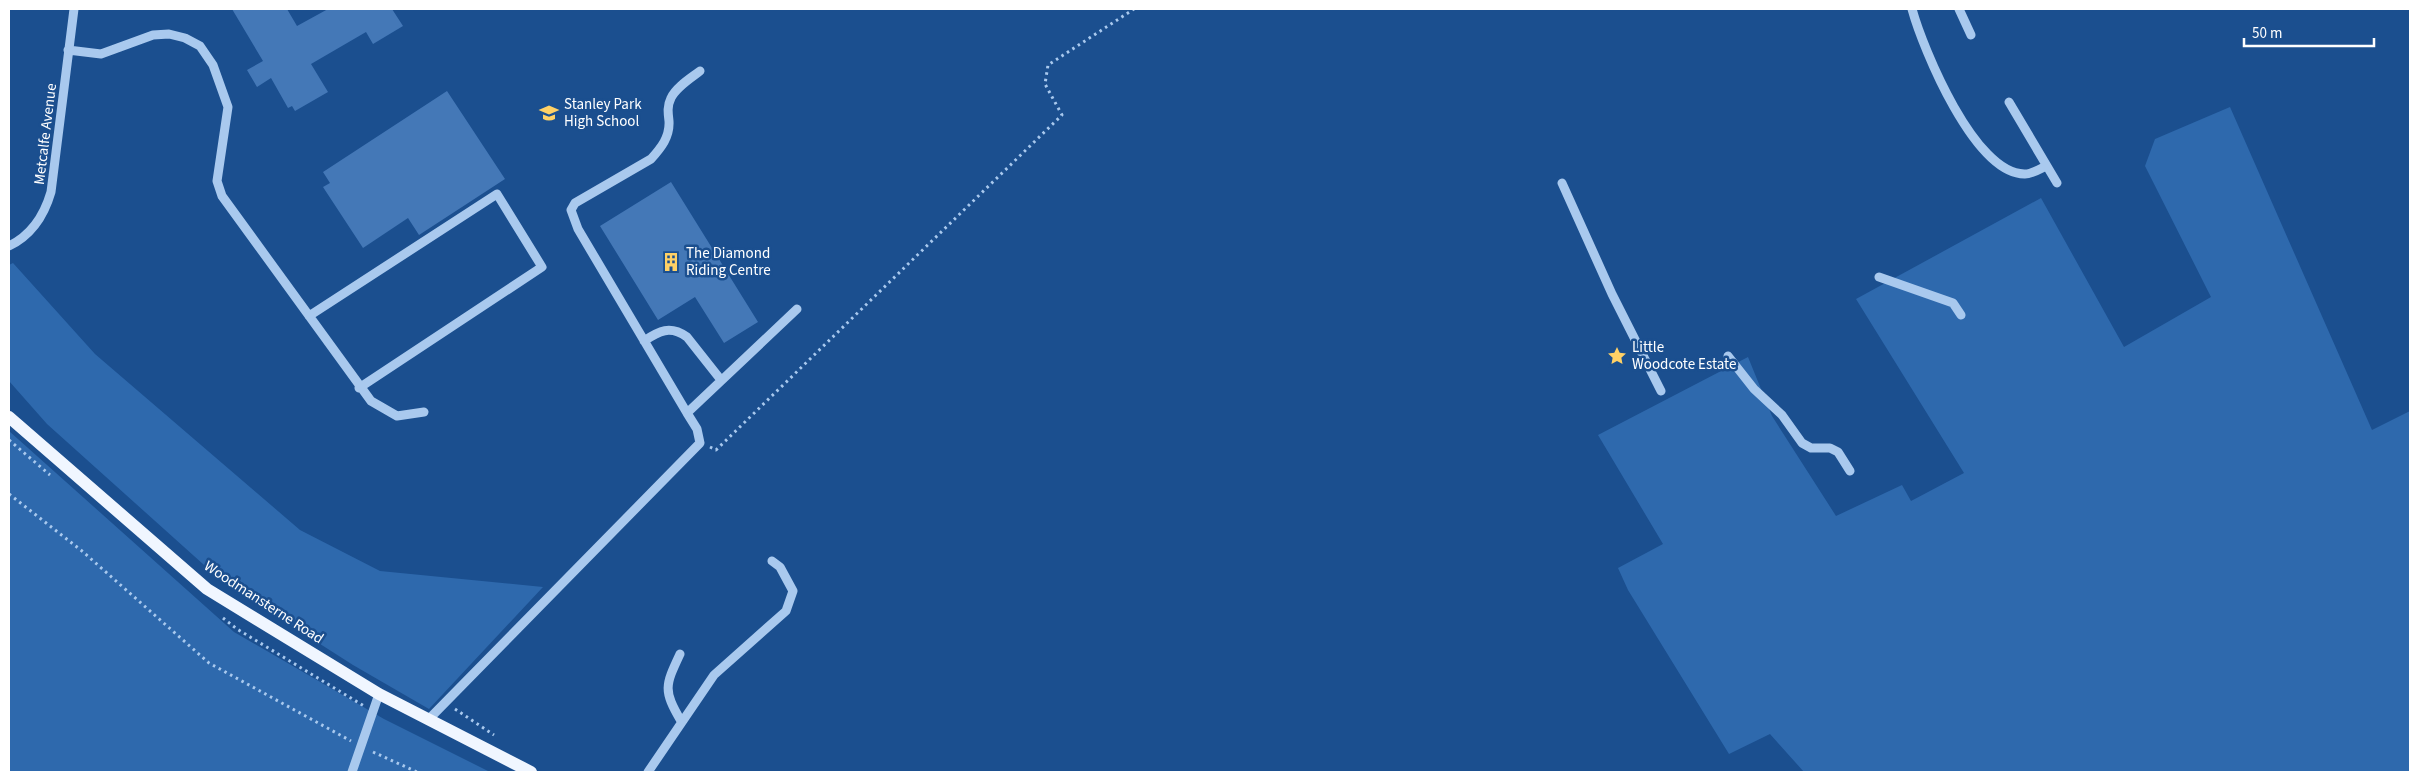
<svg xmlns="http://www.w3.org/2000/svg" width="2419" height="781" viewBox="0 0 2419 781" font-family="'Source Sans 3',sans-serif">
<style>
.green{fill:#2e69ad}
.building{fill:#4478b7}
.lines{fill:none;stroke-linecap:round;stroke-linejoin:round}
.path{stroke:#a9c9ee;stroke-width:3;stroke-dasharray:2.5 4;stroke-linecap:butt}
.minor{stroke:#a9c9ee;stroke-width:9}
.major{stroke:#f0f6ff;stroke-width:12}
.labels{text-anchor:middle;stroke-width:5;stroke-linejoin:round;paint-order:stroke}
.poi-label{font-size:15px;fill:#fff;stroke:#1b4f8f;text-anchor:start}
.street-label{font-size:15px;fill:#fff;stroke:#1b4f8f}
</style>
<rect width="100%" height="100%" fill="#1b4f8f"/>
<path class="green" d="M2230 107 2372 430 2410 411V772H1804L1770 734 1729 754 1628 590 1618 568 1663 544 1598 435 1748 357 1772 416 1836 516 1902 485 1911 501 1964 473 1856 299 2041 198 2124 347 2211 297 2145 166 2155 139Z
M13 263 95 354 300 530 380 571 543 587 429 709 353 665 223 582 47 424 9 381V265Z
M9 431 234 632 384 719 490 772H9Z"/>
<path class="building" d="M232 9H287L297 26 328 9H392L403 26 373 44 366 32 311 64 328 92 295 111 292 106 288 108 271 78 257 87 247 70 263 61Z
M447 91 505 179 419 235 408 218 363 248 323 187 330 183 323 172Z
M671 182 758 322 724 343 695 297 658 320 600 226Z"/>
<g class="lines">
<path class="path" d="M9 440 50 475
M710 447 716 450 1062 115 1045 84 1048 65 1134 9
M9 494 82 551 209 663 351 741
M223 618 237 629 364 706
M455 709 494 735
M373 752 417 772"/>
<path class="minor" d="M1912 9C1923 49 1975 175 2025 174 2032 174 2040 169 2046 166
M1959 9 1971 35
M68 50 101 54 153 35 169 34 185 38 200 46 213 65 228 107 217 181 222 196 371 401 397 416 424 412
M2009 102 2057 183
M1562 183 1612 294 1661 391
M9 246C32 235 44 216 51 192L74 9
M1879 277 1953 303 1961 315
M309 316 497 194 542 267 359 388
M644 341C659 331 670 325 687 337L721 380
M1728 356 1754 389 1782 415 1802 443 1811 448H1830L1838 452 1850 471
M687 413 578 229 571 210 575 203 651 159C661 148 670 137 669 121 668 113 667 106 671 98 676 87 691 78 700 71
M680 654C665 686 663 690 681 721
M428 720 700 443 697 429 687 413 797 309
M352 772 379 694
M648 772 714 675 786 611 793 591 780 567 772 561"/>
<path class="major" d="M9 417 207 589 379 694 531 772"/>
</g>
<defs>
<g id="school-bare" transform="scale(1.5)"><path d="M0-5L7-2L0 1L-7-2ZM-4 1L0 2.5L4 1V4Q0 6-4 4Z" fill="#ffd166" stroke="#1b4f8f" stroke-width="2.5" paint-order="stroke"/></g>
<g id="building-bare" transform="scale(1.5)"><path d="M-4-6H4V6H1V3H-1V6H-4ZM-2.5-4.3h1.7v1.8h-1.7ZM.8-4.3h1.7v1.8H.8ZM-2.5-1h1.7V.8h-1.7ZM.8-1h1.7V.8H.8Z" fill="#ffd166" stroke="#1b4f8f" stroke-width="2.5" paint-order="stroke"/></g>
<g id="sight-bare" transform="scale(1.5)"><path d="M0-6L1.8-2.2L6-1.7L2.9 1.2L3.7 5.4L0 3.3L-3.7 5.4L-2.9 1.2L-6-1.7L-1.8-2.2Z" fill="#ffd166" stroke="#1b4f8f" stroke-width="2.5" paint-order="stroke"/></g>
</defs>
<g fill-rule="evenodd">
<use href="#school-bare" x="549" y="113"/>
<use href="#building-bare" x="671" y="262"/>
<use href="#sight-bare" x="1617" y="356"/>
</g>
<g class="labels">
<g class="poi-label">
<text x="564" y="109">Stanley Park<tspan x="564" dy="17">High School</tspan></text>
<text x="686" y="258">The Diamond<tspan x="686" dy="17">Riding Centre</tspan></text>
<text x="1632" y="352">Little<tspan x="1632" dy="17">Woodcote Estate</tspan></text>
</g>
<g class="street-label">
<text transform="translate(45 134) rotate(-83)" y="5">Metcalfe Avenue</text>
<text transform="translate(264 602) rotate(33)" y="5">Woodmansterne Road</text>
</g>
</g>
<rect width="2419" height="781" fill="none" stroke="#ffffff" stroke-width="20"/>
<path d="M2244 38v8h130v-8" fill="none" stroke="#ffffff" stroke-width="2.5"/>
<text x="2252" y="38" font-size="15" fill="#ffffff" stroke="#1b4f8f" stroke-width="4" paint-order="stroke">50 m</text>
</svg>
